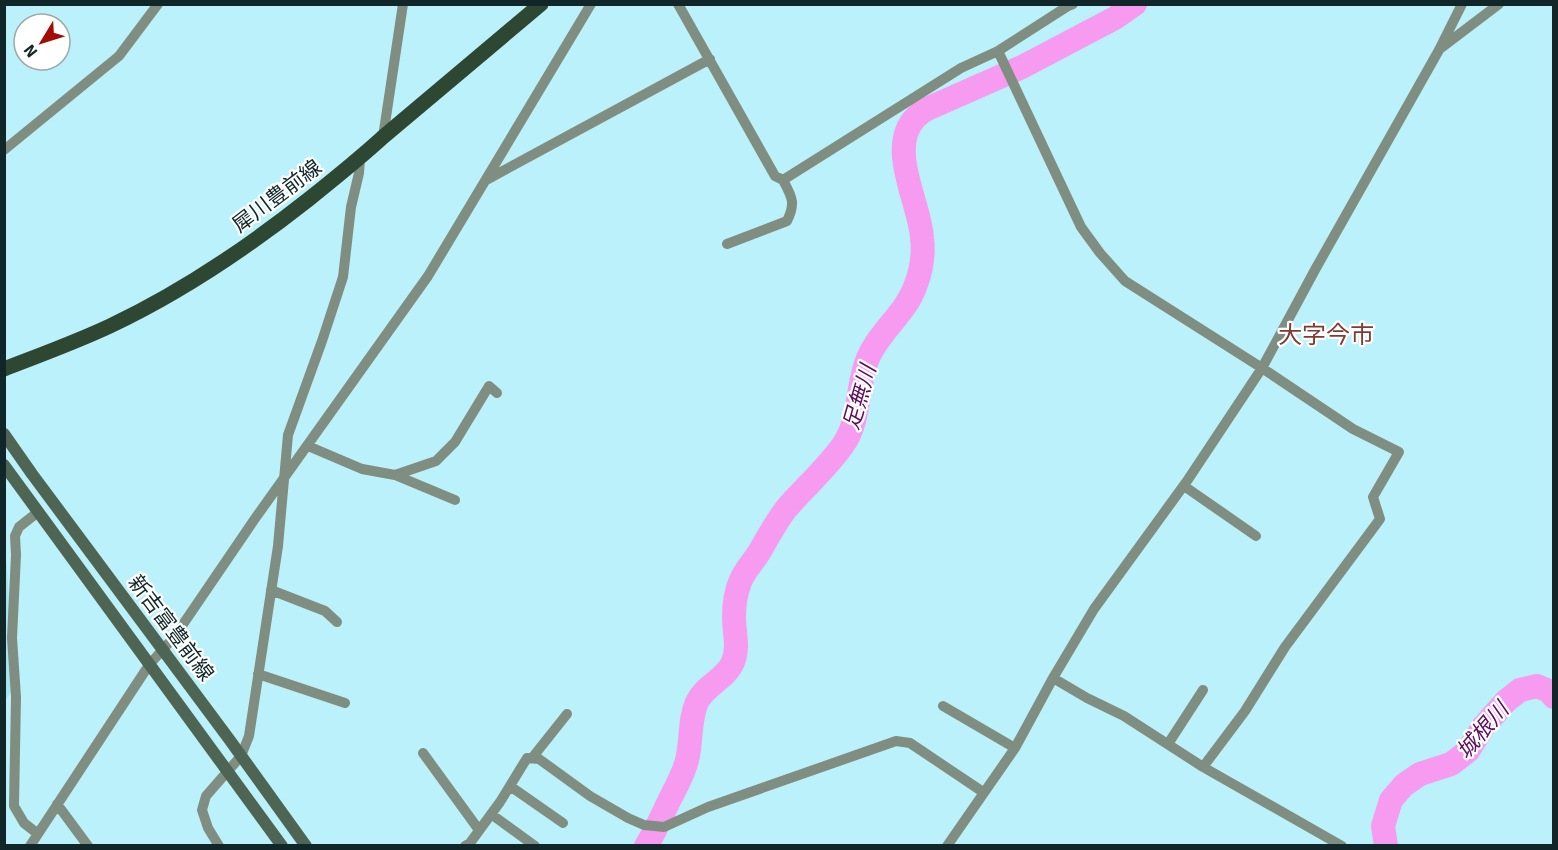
<svg xmlns="http://www.w3.org/2000/svg" width="1558" height="850" viewBox="0 0 1558 850" font-family="Signika,'Noto Sans JP',sans-serif">
<style>
.built{fill:#a6e5f1}
.lines{fill:none;stroke-linecap:round;stroke-linejoin:round}
.river{stroke:#f79bf1;stroke-width:24}
.street{stroke:#7f8e81;stroke-width:10}
.secondary{stroke:#4f6553;stroke-width:12}
.primary{stroke:#2d4732;stroke-width:15}
.labels{text-anchor:middle;stroke-width:4.5;stroke-linejoin:round;paint-order:stroke}
.street-label{font-size:21px;fill:#102629;stroke:#fff}
.water-label{font-size:22px;font-style:italic;fill:#600d5e;stroke:#fff}
.quarter-label{font-size:24px;fill:#813a31;stroke:#fff}
</style>
<rect width="100%" height="100%" fill="#bbf1fb"/>
<path class="built" d="M4 527 15 684 5 702H4Z"/>
<g class="lines">
<path class="river" d="M646 846C656 830 663 813 671 797 677 785 684 773 687 760 692 741 689 720 697 702 705 685 726 679 733 662 739 647 734 632 734 617 734 606 736 592 740 582 744 571 754 561 760 551 768 537 776 522 786 509 805 487 827 468 843 445 861 420 856 386 868 358 879 332 905 314 915 287 921 272 924 254 922 238 920 203 886 147 916 117 919 114 923 111 927 109L1022 67 1115 18 1135 4
M1386 846 1383 826 1391 800 1404 785 1420 774 1451 764 1468 751 1483 727 1506 701 1520 690 1537 686 1549 691 1554 697"/>
<path class="street" d="M678 4 775 176 783 180 961 68 998 51 1068 6 1073 4
M1441 48 1499 4
M998 51 1081 227 1100 253 1125 281 1262 368 1353 429 1399 452 1373 497 1380 519 1285 647 1245 711 1203 767
M383 137 403 4
M4 150 119 56 158 4
M488 179 710 59
M727 244 787 221C796 203 792 197 783 180
M308 446 362 469 395 475 455 500
M395 475 436 461 455 442 489 386 497 393
M1184 486 1256 536
M38 512 19 527 15 536 16 555 12 638 16 697 14 806 24 823 38 834
M271 590 325 611 337 622
M258 674 345 703
M1053 678 1087 698 1124 716 1203 767 1342 846
M943 706 1015 748
M1168 744 1203 690
M423 753 479 830
M532 758 567 714
M510 786 563 823
M57 804 88 846
M491 814 535 846
M30 846 149 665 175 636 254 520 428 276 591 4
M219 846 208 828 202 810 206 796 241 756 249 736 278 546 288 435 322 341 343 277 351 207 359 173 360 159
M465 846 470 843 500 802 527 758 539 759 590 796 628 818 644 825 664 827 708 807 896 741 910 743 983 792
M947 846 1015 748 1053 678 1094 609 1187 481 1262 368 1316 268 1439 50 1462 4"/>
<path class="secondary" d="M4 434 32 474 229 739 306 846
M4 465 282 846"/>
<path class="primary" d="M4 369C40 355 76 342 110 326 182 292 247 248 309 199 334 179 359 159 383 137L541 4"/>
</g>
<g class="labels">
<g class="street-label">
<text transform="translate(277 196) rotate(-37)" y="7">犀川豊前線</text>
<text transform="translate(171 628) rotate(53)" y="7">新吉富豊前線</text>
</g>
<g class="water-label">
<text transform="translate(859 397) rotate(-74)" y="8">足無川</text>
<text transform="translate(1482 730) rotate(-49)" y="8">城根川</text>
</g>
<g class="quarter-label">
<text x="1326" y="343">大字今市</text>
</g>
</g>
<rect width="1558" height="850" fill="none" stroke="#102629" stroke-width="12"/>
<g transform="translate(42 42) rotate(232)"><circle r="28" fill="#ffffff" stroke="#9fa8a9" stroke-width="1.5"/>
<path d="M0-4.5L10 22L0 15L-10 22Z" fill="#a30b05"/>
<text y="-9" font-size="16" font-weight="bold" text-anchor="middle" fill="#102629">N</text>
</g>
</svg>
